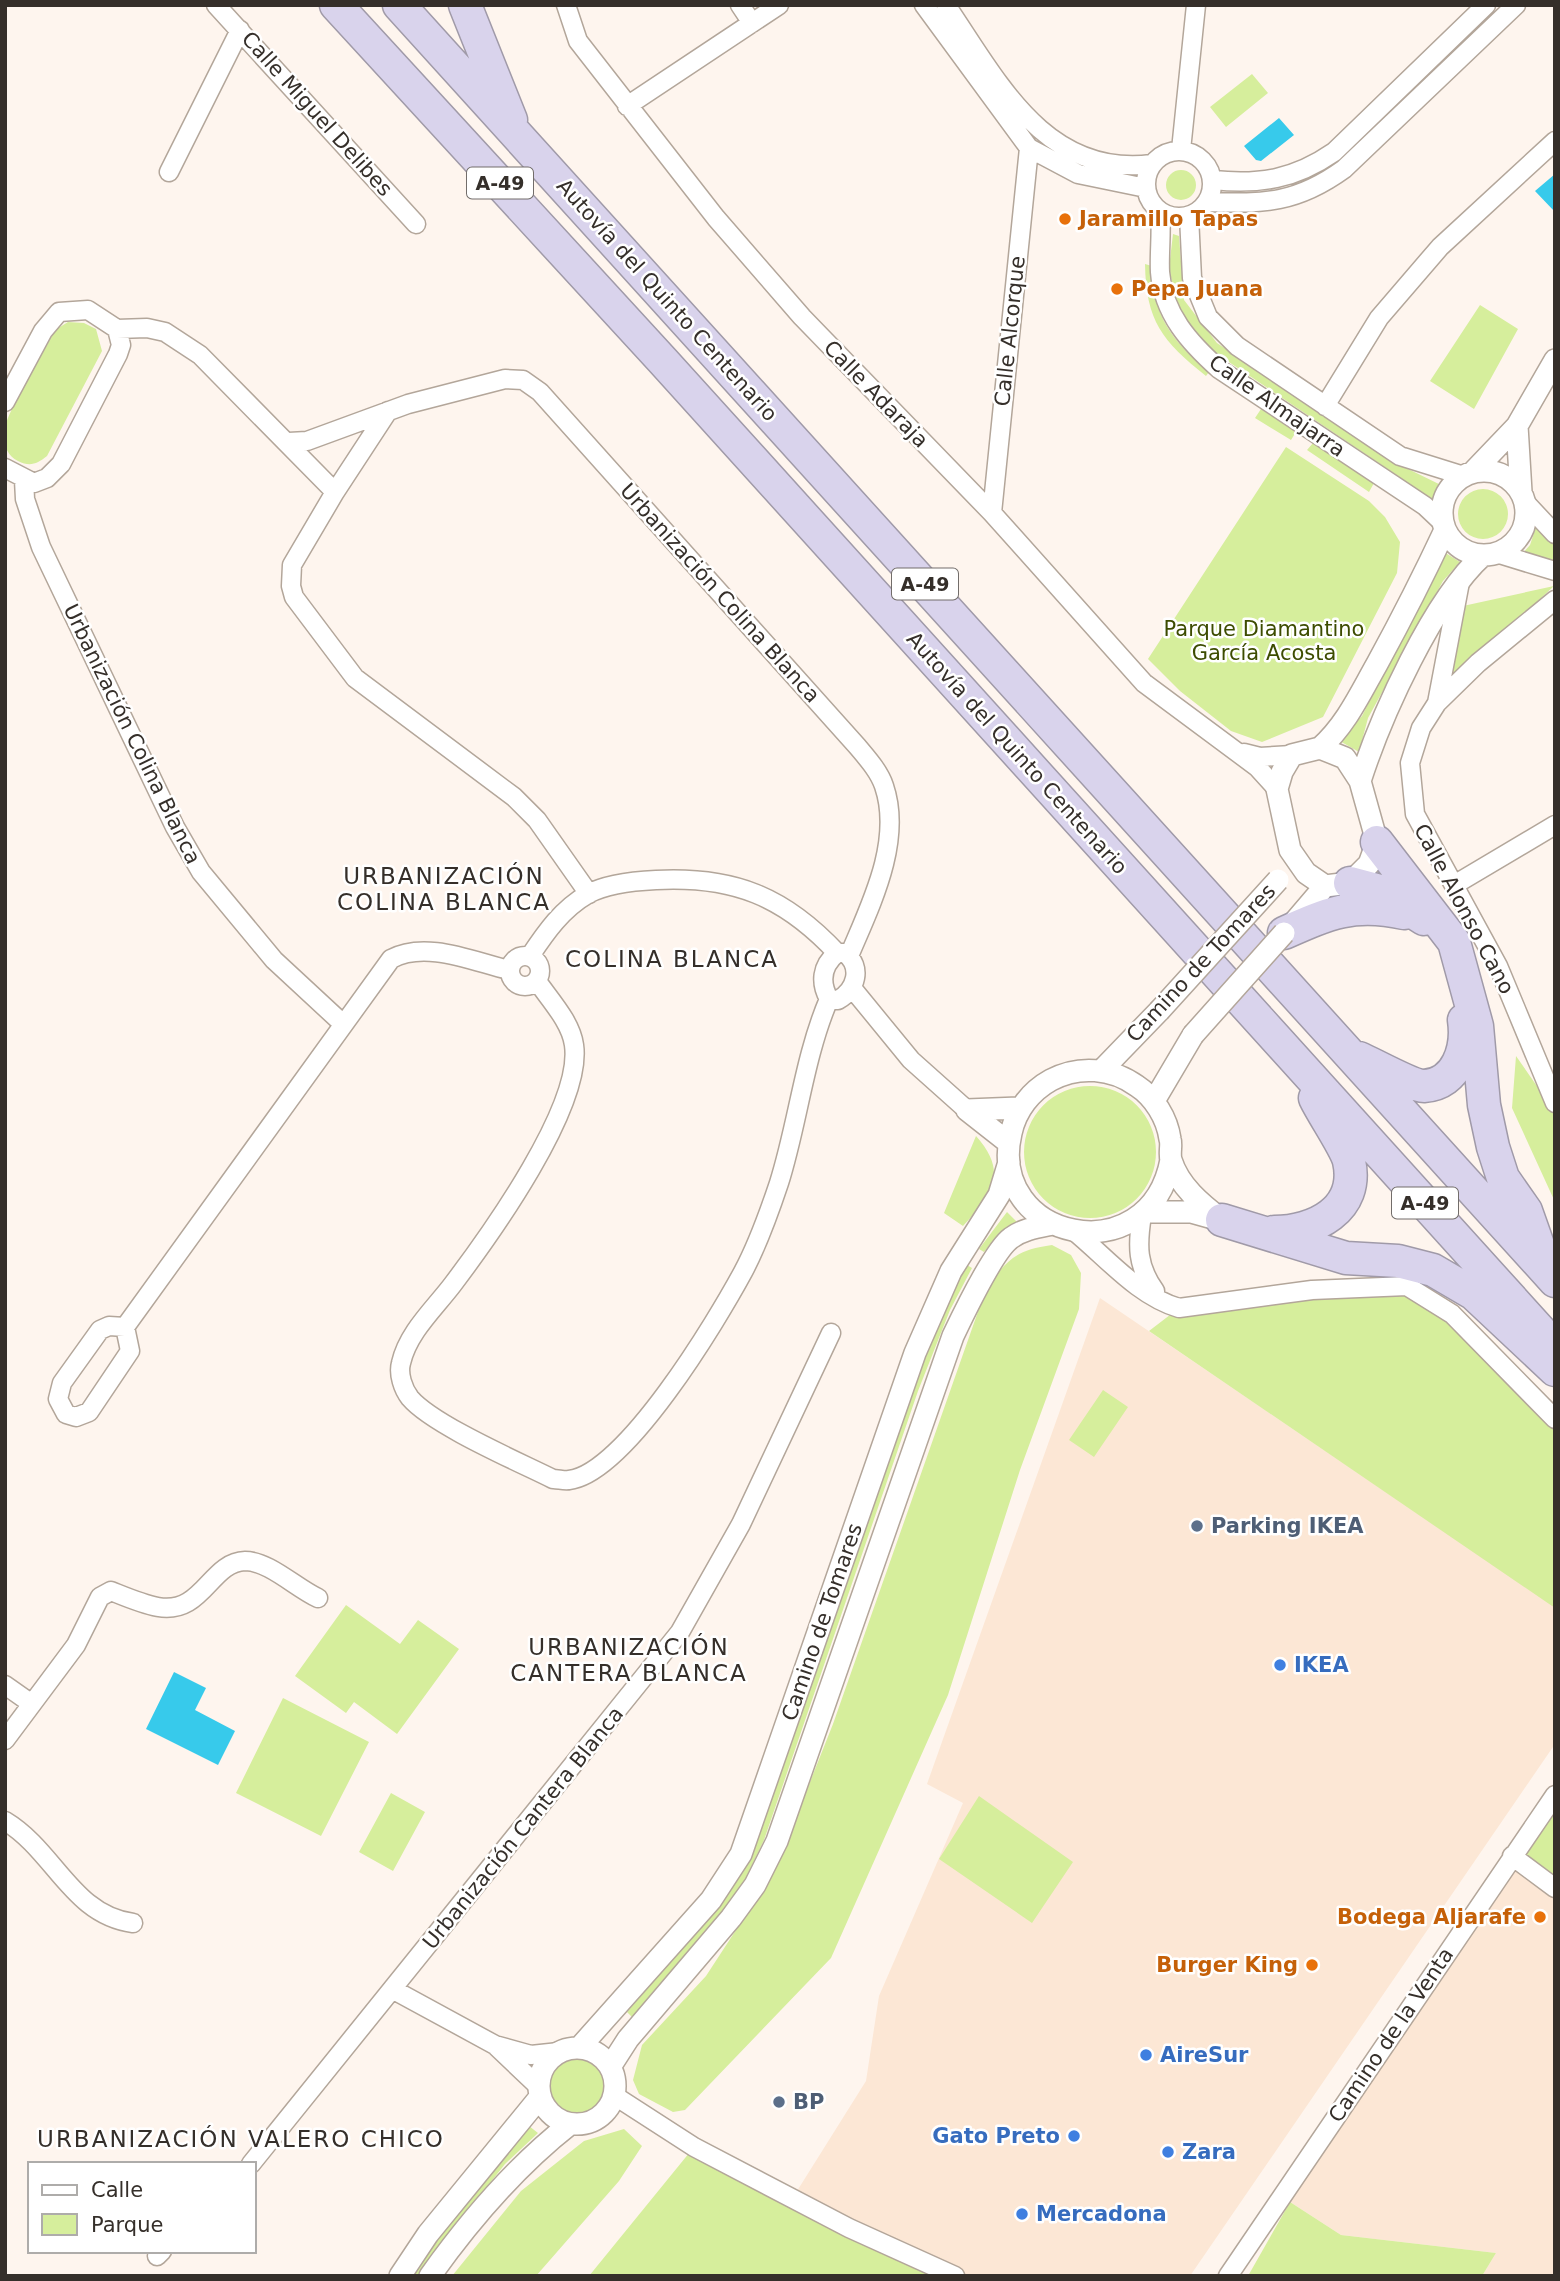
<svg xmlns="http://www.w3.org/2000/svg" width="1560" height="2281" viewBox="0 0 1560 2281" font-family="'DejaVu Sans',sans-serif">
<style>
.built{fill:#fce7d5}
.green{fill:#d6ee9c}
.water{fill:#37caeb}
.lines{fill:none;stroke-linecap:round;stroke-linejoin:round}
.minor-casing{stroke:#b3a69a;stroke-width:21}
.tertiary-casing{stroke:#b3a69a;stroke-width:24}
.motorway-casing{stroke:#a09aa8;stroke-width:35}
.minor{stroke:#fff;stroke-width:18}
.tertiary{stroke:#fff;stroke-width:21}
.motorway{stroke:#d9d3ec;stroke-width:32}
.tertiary-bridge-casing{stroke:#b3a69a;stroke-width:24;stroke-linecap:butt}
.tertiary-bridge{stroke:#fff;stroke-width:21}
.food-dot{fill:#e8710a;stroke:#fff;stroke-width:2.5}
.service-dot{fill:#5c6f8a;stroke:#fff;stroke-width:2.5}
.shop-dot{fill:#3f7fe0;stroke:#fff;stroke-width:2.5}
.labels{text-anchor:middle;stroke-width:5;stroke-linejoin:round;paint-order:stroke}
.shield{fill:#fff;stroke:#726d6a;stroke-width:2}
.shield-label{font-size:19px;font-weight:bold;fill:#352f2a}
.street-label{font-size:21px;fill:#352f2a;stroke:#fff}
.food-label{font-size:21px;font-weight:bold;fill:#c56008;stroke:#fff;text-anchor:start}
.park-label{font-size:21px;fill:#3d4c01;stroke:#fff}
.service-label{font-size:21px;font-weight:bold;fill:#4e5e75;stroke:#fff;text-anchor:start}
.shop-label{font-size:21px;font-weight:bold;fill:#366cbe;stroke:#fff;text-anchor:start}
.neighbourhood-label{font-size:23px;letter-spacing:2px;fill:#352f2a;stroke:#fff}
</style>
<rect width="100%" height="100%" fill="#fef5ee"/>
<path class="built" d="M1100 1298 1555 1607V1744L1190 2276H955L792 2199 866 2081 879 1996 963 1803 927 1784Z
M1515 1865 1555 1895V2276H1482L1496 2253 1341 2235 1290 2202Z"/>
<path class="green" d="M1252 74 1268 93 1226 127 1210 107Z
M1166 185a15 15 0 1 1 30 0a15 15 0 1 1-30 0Z
M1173 234 1179 236 1184 300 1217 343 1404 467 1443 486 1431 512 1398 476 1211 350 1178 309 1169 268Z
M1145 264 1152 266C1152 315 1172 341 1209 372L1206 376C1162 341 1146 321 1145 264Z
M1480 305 1518 329 1474 409 1430 381Z
M68 322 84 323 96 329 102 351 47 456C37 464 30 467 18 461 5 455 3 441 5 428 8 409 45 351 55 330Z
M1261 409 1296 432 1291 440 1255 418Z
M1313 443 1374 483 1369 492 1307 450Z
M1286 447 1369 501 1385 517 1400 542 1397 573 1323 717 1262 742 1231 731 1180 691 1148 659Z
M1458 514a25 25 0 1 1 50 0a25 25 0 1 1-50 0Z
M1536 527 1555 544V563L1522 554 1530 545Z
M1444 552 1460 562 1443 581 1368 718 1359 752 1338 740 1362 716Z
M1554 586 1448 685 1463 606Z
M1516 1056 1555 1112V1202L1512 1108Z
M1024 1152a66 66 0 1 1 132 0a66 66 0 1 1-132 0Z
M976 1136C1009 1173 992 1195 963 1226L944 1213Z
M1007 1212 1017 1222 1000 1232 984 1252 979 1249Z
M1052 1245 1071 1255 1081 1273 1079 1309 1020 1470 948 1695 831 1958 685 2110 673 2112 639 2094 633 2080 642 2045 706 1976 775 1870 833 1724 987 1286C1009 1259 1016 1250 1052 1245Z
M967 1265 972 1268 950 1310 918 1391 764 1840 742 1886 714 1923 633 2018 627 2012 706 1921 941 1310Z
M1407 1286 1452 1314 1555 1419V1608L1149 1331 1179 1308Z
M1103 1390 1128 1407 1094 1457 1069 1440Z
M346 1605 400 1644 418 1620 459 1649 397 1734 354 1702 346 1713 295 1676Z
M283 1698 369 1742 321 1836 236 1793Z
M391 1793 425 1812 393 1871 359 1852Z
M1555 1795V1888L1512 1856Z
M979 1796 1073 1862 1032 1923 939 1859Z
M549 2087a28 28 0 1 1 56 0a28 28 0 1 1-56 0Z
M529 2126 538 2133 505 2164 417 2276H407Z
M624 2129 642 2146 619 2181 536 2276H452L521 2191 584 2141Z
M694 2147 964 2276H589Z
M1290 2202 1341 2235 1496 2253 1482 2276H1248Z"/>
<path class="water" d="M1279 118 1294 135 1261 161 1256 160 1244 146Z
M1555 174V212L1535 191Z
M174 1672 206 1688 195 1710 235 1731 218 1765 146 1729Z"/>
<g class="lines">
<g class="minor-casing">
<path id="minor" d="M216 5 416 224
M566 5 578 41 716 218 802 317 992 513 1144 683 1257 767 1277 789
M740 5 752 23
M924 5 1029 148 1078 174 1146 188
M946 5C997 80 1045 178 1152 164
M627 106 779 5
M1181 150 1196 5
M1146 184a33 33 0 1 1 66 0a33 33 0 1 1-66 0Z
M169 172 240 30
M1213 180C1260 185 1295 179 1334 152L1486 5
M1208 202C1265 204 1297 203 1344 169L1516 5
M1160 211C1162 232 1159 252 1160 272 1163 314 1190 343 1219 369L1425 506 1443 523
M1189 216 1192 278 1208 317 1237 346 1400 456 1464 476
M117 329 147 328 165 332 200 355 335 492 292 565 291 586 294 597 355 678 514 797 537 820 589 894
M5 402 43 331 59 312 88 310 117 329 121 345 118 354 61 464 47 478 34 483 5 468
M1325 406 1379 318 1440 247 1555 141
M289 442 307 441 408 404 505 379 523 380 540 392 857 746C867 758 879 771 884 786 903 842 870 906 849 956
M24 480 25 499 41 547 175 827 201 872 274 960 342 1023
M335 492 388 411
M1524 501 1555 534
M992 513 1029 148
M1496 553 1555 571
M1555 600 1478 663 1437 703 1421 728 1410 763 1415 814 1498 966 1555 1103
M1437 703 1460 582
M1244 753 1260 757 1292 755
M1454 885 1555 825
M837 953H845C863 967 856 990 838 1000L829 999C820 983 821 966 837 953Z
M510 971a15 15 0 1 1 30 0a15 15 0 1 1-30 0Z
M530 956C546 932 562 909 588 894 606 884 635 881 656 880 733 876 784 896 837 953
M537 981C550 1000 571 1022 574 1045 583 1106 490 1235 453 1284 435 1308 408 1332 401 1363 398 1374 403 1389 410 1398 433 1425 519 1462 553 1479 558 1479 565 1481 569 1480 625 1474 717 1320 743 1272 758 1244 769 1213 779 1183 798 1123 804 1057 829 999
M852 988 911 1060 967 1110
M1142 1215C1137 1246 1137 1266 1155 1291
M1074 1231C1107 1258 1138 1296 1179 1308L1312 1290 1407 1286 1452 1314 1555 1419
M125 1327 109 1326 100 1330 62 1383 58 1399 66 1414 76 1417 89 1412 130 1351 125 1327 391 959C426 940 474 962 509 970
M5 1685 32 1704
M5 1740 76 1645 100 1597 111 1591C126 1597 142 1604 158 1607 203 1615 210 1562 245 1561 269 1561 296 1588 318 1598
M5 1821C55 1851 72 1915 133 1923
M1512 1856 1555 1888
M392 1989 495 2045 531 2055 559 2052
M497 2047 538 2086
M615 2096 694 2147 849 2228 955 2276
M251 2164 680 1632 741 1524 831 1333
M157 2256 162 2251
M1228 2276 1555 1795"/>
</g>
<g class="tertiary-casing">
<path id="tertiary" d="M1517 426 1521 492
M1442 513a42 42 0 1 1 84 0a42 42 0 1 1-84 0Z
M1473 472 1517 426 1555 360
M1320 748 1345 758 1360 781 1377 842 1369 864 1350 883 1325 886 1306 873 1290 850 1277 789 1282 772 1292 755Z
M1320 748C1346 725 1360 694 1377 664 1401 620 1424 575 1445 530
M1360 781C1381 716 1433 600 1483 555
M1290 927 1325 886
M1101 1071 1159 1011
M1154 1101 1193 1035
M967 1110 1021 1108
M967 1110 1009 1143
M1171 1160C1149 1276 986 1240 1011 1133 1016 1110 1031 1091 1051 1080 1079 1065 1112 1068 1137 1086 1154 1097 1167 1118 1170 1139 1172 1145 1169 1153 1171 1160 1179 1186 1201 1204 1222 1220
M1145 1212H1191L1216 1219
M580 2047 711 1900 741 1854 915 1353 951 1271 999 1195 1009 1162
M539 2086a38 38 0 1 1 76 0a38 38 0 1 1-76 0Z
M610 2067 628 2039 731 1918 755 1885 777 1841 953 1336C963 1315 994 1250 1011 1238 1023 1229 1038 1227 1053 1224
M400 2276 428 2234 540 2097
M430 2276C470 2220 515 2167 570 2124"/>
</g>
<g class="motorway-casing">
<path id="motorway" d="M336 5 663 361 1555 1347
M399 5 1555 1281
M465 5 511 120
M1377 842 1454 942 1477 1026 1484 1105 1493 1147 1503 1178 1526 1211 1543 1259
M1350 883 1380 891 1424 919
M1284 933C1329 913 1354 902 1404 913
M1359 1058C1373 1064 1412 1086 1424 1086 1458 1084 1468 1047 1464 1020
M1222 1220 1346 1258 1398 1261 1433 1270 1474 1294 1555 1370
M1274 1232C1314 1232 1360 1210 1349 1161 1346 1148 1322 1113 1315 1098"/>
</g>
<use href="#minor" class="minor"/>
<use href="#tertiary" class="tertiary"/>
<use href="#motorway" class="motorway"/>
<g class="tertiary-bridge-casing">
<path id="tertiary-bridge" d="M1159 1011 1278 880
M1193 1035 1284 933"/>
</g>
<use href="#tertiary-bridge" class="tertiary-bridge"/>
</g>
<g class="food-dot">
<circle cx="1065" cy="219" r="7"/>
<circle cx="1117" cy="289" r="7"/>
<circle cx="1540" cy="1917" r="7"/>
<circle cx="1312" cy="1965" r="7"/>
</g>
<g class="service-dot">
<circle cx="1197" cy="1526" r="7"/>
<circle cx="779" cy="2102" r="7"/>
</g>
<g class="shop-dot">
<circle cx="1280" cy="1665" r="7"/>
<circle cx="1146" cy="2055" r="7"/>
<circle cx="1074" cy="2136" r="7"/>
<circle cx="1168" cy="2152" r="7"/>
<circle cx="1022" cy="2214" r="7"/>
</g>
<g class="labels">
<g class="shield">
<rect x="467" y="167.5" width="66" height="31" rx="5"/>
<rect x="892" y="568.5" width="66" height="31" rx="5"/>
<rect x="1392" y="1187.5" width="66" height="31" rx="5"/>
</g>
<g class="shield-label">
<text x="500" y="190">A-49</text>
<text x="925" y="591">A-49</text>
<text x="1425" y="1210">A-49</text>
</g>
<g class="street-label">
<text transform="translate(317 114) rotate(48)" y="7">Calle Miguel Delibes</text>
<text transform="translate(667 300) rotate(48)" y="7">Autovía del Quinto Centenario</text>
<text transform="translate(1010 331) rotate(-84)" y="7">Calle Alcorque</text>
<text transform="translate(876 394) rotate(46)" y="7">Calle Adaraja</text>
<text transform="translate(1277 406) rotate(35)" y="7">Calle Almajarra</text>
<text transform="translate(720 593) rotate(48)" y="7">Urbanización Colina Blanca</text>
<text transform="translate(132 734) rotate(64)" y="7">Urbanización Colina Blanca</text>
<text transform="translate(1017 753) rotate(48)" y="7">Autovía del Quinto Centenario</text>
<text transform="translate(1464 909) rotate(62)" y="7">Calle Alonso Cano</text>
<text transform="translate(1201 963) rotate(-47)" y="7">Camino de Tomares</text>
<text transform="translate(822 1622) rotate(-71)" y="7">Camino de Tomares</text>
<text transform="translate(523 1828) rotate(-51)" y="7">Urbanización Cantera Blanca</text>
<text transform="translate(1391 2035) rotate(-56)" y="7">Camino de la Venta</text>
</g>
<g class="food-label">
<text x="1079" y="226">Jaramillo Tapas</text>
<text x="1131" y="296">Pepa Juana</text>
<text x="1526" y="1924" text-anchor="end">Bodega Aljarafe</text>
<text x="1298" y="1972" text-anchor="end">Burger King</text>
</g>
<g class="park-label">
<text x="1264" y="636">Parque Diamantino<tspan x="1264" dy="24">García Acosta</tspan></text>
</g>
<g class="service-label">
<text x="1211" y="1533">Parking IKEA</text>
<text x="793" y="2109">BP</text>
</g>
<g class="shop-label">
<text x="1294" y="1672">IKEA</text>
<text x="1160" y="2062">AireSur</text>
<text x="1060" y="2143" text-anchor="end">Gato Preto</text>
<text x="1182" y="2159">Zara</text>
<text x="1036" y="2221">Mercadona</text>
</g>
<g class="neighbourhood-label">
<text x="444" y="884">URBANIZACIÓN<tspan x="444" dy="26">COLINA BLANCA</tspan></text>
<text x="672" y="967">COLINA BLANCA</text>
<text x="629" y="1655">URBANIZACIÓN<tspan x="629" dy="26">CANTERA BLANCA</tspan></text>
<text x="241" y="2147">URBANIZACIÓN VALERO CHICO</text>
</g>
</g>
<rect width="1560" height="2281" fill="none" stroke="#352f2a" stroke-width="14"/>
<rect x="28" y="2162" width="228" height="91" fill="#ffffff" stroke="#aeacaa" stroke-width="2"/>
<rect x="42" y="2185" width="35" height="10" fill="#ffffff" stroke="#aeacaa" stroke-width="2"/>
<text x="91" y="2197" font-size="21" fill="#352f2a">Calle</text>
<rect x="42" y="2214" width="35" height="21" fill="#d6ee9c" stroke="#aeacaa" stroke-width="2"/>
<text x="91" y="2232" font-size="21" fill="#352f2a">Parque</text>
</svg>
